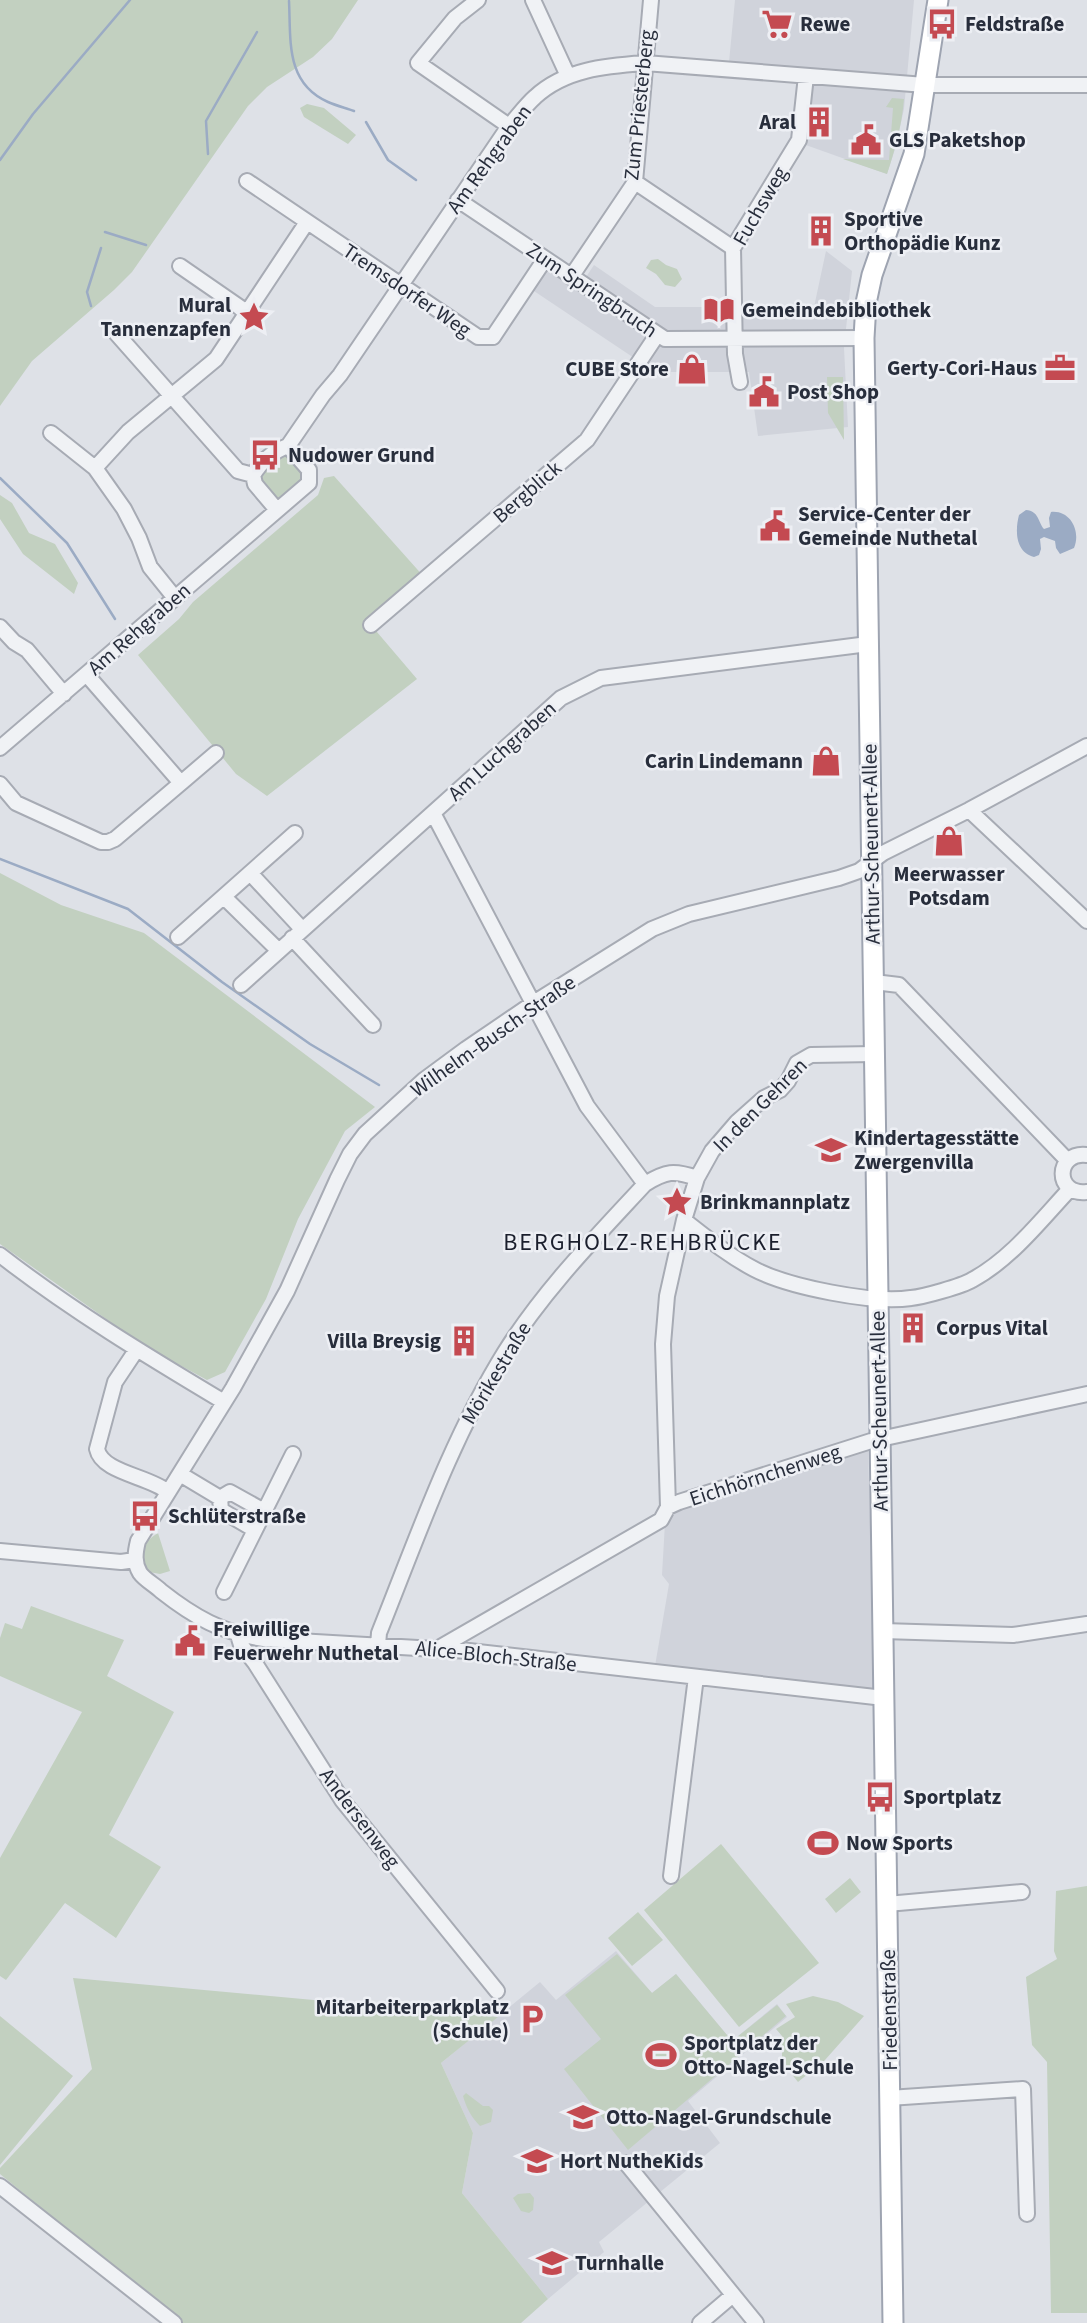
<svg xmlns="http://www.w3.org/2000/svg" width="1087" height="2323" viewBox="0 0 1087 2323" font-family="'Source Sans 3',sans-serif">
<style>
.built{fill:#d0d3db}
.green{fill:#c2d0c0}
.water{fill:#9babc4}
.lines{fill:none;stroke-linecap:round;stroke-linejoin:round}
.stream{stroke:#9babc4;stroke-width:2.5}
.minor-casing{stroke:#a7abb4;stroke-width:18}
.major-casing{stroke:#9ea4b1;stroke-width:23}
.minor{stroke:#f0f2f5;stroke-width:14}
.major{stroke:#fff;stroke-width:19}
.labels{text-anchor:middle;stroke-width:5;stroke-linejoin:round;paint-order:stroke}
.poi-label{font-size:21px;font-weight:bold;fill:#282e3c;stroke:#edeff4;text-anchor:start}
.street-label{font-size:21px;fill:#282e3c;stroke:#edeff4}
.quarter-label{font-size:24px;letter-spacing:2px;fill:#1b1f2d;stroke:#edeff4}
</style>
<rect width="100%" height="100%" fill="#dee1e7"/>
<path class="built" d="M735 0H914L904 109 895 149 887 174 803 144 815 69 729 62Z
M826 251 852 271 844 348 848 427 758 436 749 372H655L531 289 546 267 578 289 594 265 655 307H814Z
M868 1449 875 1694 655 1666 669 1584 662 1575 665 1523 673 1510 816 1462Z
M616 1951 652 1993 676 1974 732 2041 777 2004 787 2017 688 2101 720 2143 599 2242 604 2252 548 2299 462 2193 473 2133 441 2063 540 1982 556 2000Z"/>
<path class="green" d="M0 0H358L332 39 313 57 267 87 248 106 132 272 114 290 32 361 0 406Z
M892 98 904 99C902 125 895 150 887 174L843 159 889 160 893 108 886 107Z
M307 104 324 108 356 135 348 144 304 117 300 108Z
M658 259 666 265 677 269 682 279 675 287 665 285 656 274 646 268 651 260Z
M827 377H843L844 440 828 413Z
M286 454 303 468 305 478 284 498C276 498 274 496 270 490 266 486 260 482 261 476 262 467 278 457 286 454Z
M334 476 425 578 371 625 417 679 267 796 236 774 138 655 179 619 193 602 318 495 324 478Z
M0 495 12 503 29 533 55 544 78 583 74 594 23 554 0 519Z
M0 873 61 905 144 933 375 1107 345 1131 298 1219 266 1299 225 1372 207 1380 143 1345 0 1244Z
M158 1533 170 1571 160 1574 149 1572C139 1556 142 1542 158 1533Z
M31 1606 124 1640 107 1676 174 1712 109 1835 161 1867 116 1938 65 1903 6 1980 0 1976V1858L82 1712 0 1676V1638L5 1623 22 1629Z
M721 1844 819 1963 739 2027 644 1910Z
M850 1878 861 1892 836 1913 825 1899Z
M1087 1886V2313H1051L1047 2062 1032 2045 1026 1977 1057 1959 1054 1951 1056 1891Z
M638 1912 663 1940 632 1966 608 1938Z
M617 1954 652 1993 676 1974 732 2041 777 2005 786 2016 628 2150 564 2069 601 2039 565 1995Z
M73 1978 498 2017 441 2063 473 2133 462 2193 548 2299 521 2323H181L0 2174V2168L92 2069Z
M813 1996 838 2002 864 2016 825 2060 798 2082 782 2062V2036L776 2029 795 2017 786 2004Z
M0 2016 73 2076 0 2165Z
M466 2093 483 2106H489L493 2110 491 2122 480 2126C471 2117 466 2107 463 2096Z
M530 2193 534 2198 533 2210 529 2213 521 2211 513 2198 518 2194Z"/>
<path class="water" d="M1026 510C1039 511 1038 522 1044 529L1050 527 1049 518 1051 512C1071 510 1081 532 1074 548L1060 554 1056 548 1055 541 1044 537 1040 539 1041 549 1039 555 1034 557C1015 552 1015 530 1019 515Z"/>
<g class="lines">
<path class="stream" d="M289 1C291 40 285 83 328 102 337 106 346 108 354 111
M366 122 388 160 416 180
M208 154 206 121 257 32
M0 160 33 114 130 0
M105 232 146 245
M91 306 87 292 101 248
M0 478 67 543 115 619
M0 859 128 909 222 982 310 1044 379 1085"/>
<g class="minor-casing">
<path id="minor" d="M478 0 455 18 418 63 509 126
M533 0 568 76
M247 181 478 337H493L545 259
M635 182 733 248
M458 200 665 339 864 338
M180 266 248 313
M571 277 635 182 651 0
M116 333 238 471 253 475
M740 382 735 354 733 248 799 140 806 76
M51 433 95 468 124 509 139 538 150 567 175 598
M95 468 128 432 216 359 307 222
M277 510 255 484 253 475C261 462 273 451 288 446L323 395 340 375 509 126C518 116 526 105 535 97 565 69 606 66 645 63L925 85H1087
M371 625 587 440 657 335
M0 627 14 642 27 650 64 694
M0 748 309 483V470L288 446
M181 783 216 753
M0 784 16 803 101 842H108L115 839 181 783 87 675
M969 810 1087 921
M433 813 587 1106 645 1184
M251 874 302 929
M224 897 278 950
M178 937 295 833
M292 938 373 1025
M874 982 899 985 1067 1160
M241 985 561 698 601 678 868 644
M1087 1155C1055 1151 1054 1196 1087 1192
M684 1220C707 1238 729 1256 754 1269 788 1287 873 1304 911 1298 923 1297 962 1286 972 1280 1011 1259 1040 1221 1070 1189
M0 1255C71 1310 147 1356 224 1402
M137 1349 115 1382 97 1449C102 1473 149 1476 168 1492
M180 1474 220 1498
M220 1498 221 1510 255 1530
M220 1498 230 1492 264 1511
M668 1507 663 1344 667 1296 684 1220 697 1178 712 1151 737 1122 764 1098 780 1090 788 1081 797 1063 811 1055 875 1054
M0 1551 121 1562 135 1560
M224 1592 293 1454
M883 1631 1013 1635 1087 1624
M238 1635 241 1645 255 1663 342 1800 497 1991
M378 1645 379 1633C417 1538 451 1439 505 1352 544 1290 596 1237 645 1184 666 1171 674 1170 697 1178
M437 1649 661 1520 668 1507 679 1502 871 1441 1087 1394
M884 1698 469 1651 264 1639C222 1633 194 1617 161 1591 155 1585 145 1580 140 1573 134 1563 135 1553 138 1541L233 1388 287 1291 337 1180 350 1154 365 1134 424 1080 466 1049 532 1004 652 929 689 914 839 878 859 871 883 853 969 810 1087 746
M671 1876 696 1677
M887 1904 1022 1892
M889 2098 1023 2089 1027 2214
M626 2163 756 2323
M0 2186 174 2323
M700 2323 733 2295"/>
</g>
<g class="major-casing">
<path id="major" d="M893 2323 864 338 866 303 872 275 914 154 938 0"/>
</g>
<use href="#minor" class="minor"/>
<use href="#major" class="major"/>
</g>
<defs>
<g id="supermarket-bare" transform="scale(2.415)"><path d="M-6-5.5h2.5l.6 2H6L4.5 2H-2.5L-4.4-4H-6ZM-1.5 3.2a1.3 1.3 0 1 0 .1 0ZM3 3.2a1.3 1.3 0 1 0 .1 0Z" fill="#c44a51" stroke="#edeff4" stroke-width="2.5" paint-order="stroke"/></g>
<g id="bus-bare" transform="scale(2.415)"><path d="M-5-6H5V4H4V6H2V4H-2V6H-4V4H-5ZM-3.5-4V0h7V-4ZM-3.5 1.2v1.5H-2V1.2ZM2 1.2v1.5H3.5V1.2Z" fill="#c44a51" stroke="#edeff4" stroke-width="2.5" paint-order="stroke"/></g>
<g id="building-bare" transform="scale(2.415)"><path d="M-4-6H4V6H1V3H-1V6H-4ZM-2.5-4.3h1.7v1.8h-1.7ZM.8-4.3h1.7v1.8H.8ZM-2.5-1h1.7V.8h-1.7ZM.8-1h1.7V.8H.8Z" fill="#c44a51" stroke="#edeff4" stroke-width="2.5" paint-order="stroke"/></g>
<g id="civic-bare" transform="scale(2.415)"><path d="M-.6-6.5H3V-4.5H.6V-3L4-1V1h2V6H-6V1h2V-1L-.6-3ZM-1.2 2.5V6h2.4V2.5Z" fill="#c44a51" stroke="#edeff4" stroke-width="2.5" paint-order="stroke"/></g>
<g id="library-bare" transform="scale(2.415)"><path d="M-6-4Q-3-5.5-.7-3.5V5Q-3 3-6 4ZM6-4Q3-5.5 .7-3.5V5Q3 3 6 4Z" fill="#c44a51" stroke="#edeff4" stroke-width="2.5" paint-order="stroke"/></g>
<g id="sight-bare" transform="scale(2.415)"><path d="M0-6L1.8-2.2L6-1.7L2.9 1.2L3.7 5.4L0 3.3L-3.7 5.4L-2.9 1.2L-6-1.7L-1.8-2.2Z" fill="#c44a51" stroke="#edeff4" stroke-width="2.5" paint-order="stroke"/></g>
<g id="office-bare" transform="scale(2.415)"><path d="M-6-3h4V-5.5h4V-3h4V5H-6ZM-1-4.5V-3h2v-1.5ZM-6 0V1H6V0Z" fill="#c44a51" stroke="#edeff4" stroke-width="2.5" paint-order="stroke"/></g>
<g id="shop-bare" transform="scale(2.415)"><path d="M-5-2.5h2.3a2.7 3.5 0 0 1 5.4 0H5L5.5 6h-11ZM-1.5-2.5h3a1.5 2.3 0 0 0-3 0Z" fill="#c44a51" stroke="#edeff4" stroke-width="2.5" paint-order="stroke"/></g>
<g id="school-bare" transform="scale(2.415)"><path d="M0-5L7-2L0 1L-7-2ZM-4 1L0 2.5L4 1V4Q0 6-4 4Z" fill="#c44a51" stroke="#edeff4" stroke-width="2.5" paint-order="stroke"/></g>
<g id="stadium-bare" transform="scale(2.415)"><path d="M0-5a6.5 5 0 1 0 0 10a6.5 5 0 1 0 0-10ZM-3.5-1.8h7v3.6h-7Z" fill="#c44a51" stroke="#edeff4" stroke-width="2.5" paint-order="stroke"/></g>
<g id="parking-bare" transform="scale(2.415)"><path d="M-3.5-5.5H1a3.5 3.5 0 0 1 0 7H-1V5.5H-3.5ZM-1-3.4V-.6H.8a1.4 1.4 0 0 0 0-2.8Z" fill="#c44a51" stroke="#edeff4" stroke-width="2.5" paint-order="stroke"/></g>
</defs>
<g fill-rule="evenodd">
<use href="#supermarket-bare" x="777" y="24"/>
<use href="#bus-bare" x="942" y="24"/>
<use href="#building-bare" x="819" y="122"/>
<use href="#civic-bare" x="866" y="140"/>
<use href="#building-bare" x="821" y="231"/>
<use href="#library-bare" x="719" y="310"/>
<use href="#sight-bare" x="254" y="317"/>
<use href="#office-bare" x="1060" y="368"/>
<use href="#shop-bare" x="692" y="369"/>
<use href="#civic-bare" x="764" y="392"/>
<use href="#bus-bare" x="265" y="455"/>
<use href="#civic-bare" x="775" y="526"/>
<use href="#shop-bare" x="826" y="761"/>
<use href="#shop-bare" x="949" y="841"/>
<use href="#school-bare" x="831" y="1150"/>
<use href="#sight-bare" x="677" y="1202"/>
<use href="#building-bare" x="913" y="1328"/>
<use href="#building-bare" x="464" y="1341"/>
<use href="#bus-bare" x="145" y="1516"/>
<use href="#civic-bare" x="190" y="1641"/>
<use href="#bus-bare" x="880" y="1797"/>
<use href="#stadium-bare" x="823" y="1843"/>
<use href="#parking-bare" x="532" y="2019"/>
<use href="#stadium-bare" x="661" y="2055"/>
<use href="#school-bare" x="583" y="2117"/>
<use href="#school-bare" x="537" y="2161"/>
<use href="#school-bare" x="552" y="2263"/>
</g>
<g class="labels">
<g class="poi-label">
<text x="800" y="31">Rewe</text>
<text x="965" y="31">Feldstraße</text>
<text x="796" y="129" text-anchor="end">Aral</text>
<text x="889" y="147">GLS Paketshop</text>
<text x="844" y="226">Sportive<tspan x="844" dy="24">Orthopädie Kunz</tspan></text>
<text x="231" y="312" text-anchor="end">Mural<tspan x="231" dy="24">Tannenzapfen</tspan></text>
<text x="742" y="317">Gemeindebibliothek</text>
<text x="1037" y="375" text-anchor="end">Gerty-Cori-Haus</text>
<text x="669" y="376" text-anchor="end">CUBE Store</text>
<text x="787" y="399">Post Shop</text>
<text x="288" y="462">Nudower Grund</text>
<text x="798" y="521">Service-Center der<tspan x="798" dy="24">Gemeinde Nuthetal</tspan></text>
<text x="803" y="768" text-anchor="end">Carin Lindemann</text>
<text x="949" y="881" text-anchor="middle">Meerwasser<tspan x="949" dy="24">Potsdam</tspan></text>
<text x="854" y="1145">Kindertagesstätte<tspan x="854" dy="24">Zwergenvilla</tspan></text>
<text x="700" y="1209">Brinkmannplatz</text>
<text x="936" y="1335">Corpus Vital</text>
<text x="441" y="1348" text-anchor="end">Villa Breysig</text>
<text x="168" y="1523">Schlüterstraße</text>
<text x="213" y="1636">Freiwillige<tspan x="213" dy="24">Feuerwehr Nuthetal</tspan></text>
<text x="903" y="1804">Sportplatz</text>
<text x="846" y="1850">Now Sports</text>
<text x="509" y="2014" text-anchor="end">Mitarbeiterparkplatz<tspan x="509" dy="24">(Schule)</tspan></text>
<text x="684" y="2050">Sportplatz der<tspan x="684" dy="24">Otto-Nagel-Schule</tspan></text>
<text x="606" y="2124">Otto-Nagel-Grundschule</text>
<text x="560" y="2168">Hort NutheKids</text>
<text x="575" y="2270">Turnhalle</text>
</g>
<g class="street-label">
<text transform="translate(639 105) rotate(-84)" y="7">Zum Priesterberg</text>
<text transform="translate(489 159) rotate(-54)" y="7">Am Rehgraben</text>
<text transform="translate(760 206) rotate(-60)" y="7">Fuchsweg</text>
<text transform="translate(407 290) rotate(34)" y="7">Tremsdorfer Weg</text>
<text transform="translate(592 290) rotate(34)" y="7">Zum Springbruch</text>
<text transform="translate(527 492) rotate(-41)" y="7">Bergblick</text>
<text transform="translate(139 629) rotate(-41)" y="7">Am Rehgraben</text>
<text transform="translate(502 751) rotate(-42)" y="7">Am Luchgraben</text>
<text transform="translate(871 844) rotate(-91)" y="7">Arthur-Scheunert-Allee</text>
<text transform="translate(493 1036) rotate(-35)" y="7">Wilhelm-Busch-Straße</text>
<text transform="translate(760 1105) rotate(-45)" y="7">In den Gehren</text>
<text transform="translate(496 1373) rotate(-59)" y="7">Mörikestraße</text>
<text transform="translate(879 1411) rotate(-91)" y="7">Arthur-Scheunert-Allee</text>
<text transform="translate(765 1475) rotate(-18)" y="7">Eichhörnchenweg</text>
<text transform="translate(496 1656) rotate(6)" y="7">Alice-Bloch-Straße</text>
<text transform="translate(360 1818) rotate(53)" y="7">Andersenweg</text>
<text transform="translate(889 2010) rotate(-91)" y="7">Friedenstraße</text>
</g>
<g class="quarter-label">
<text x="643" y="1250">BERGHOLZ-REHBRÜCKE</text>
</g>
</g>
</svg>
